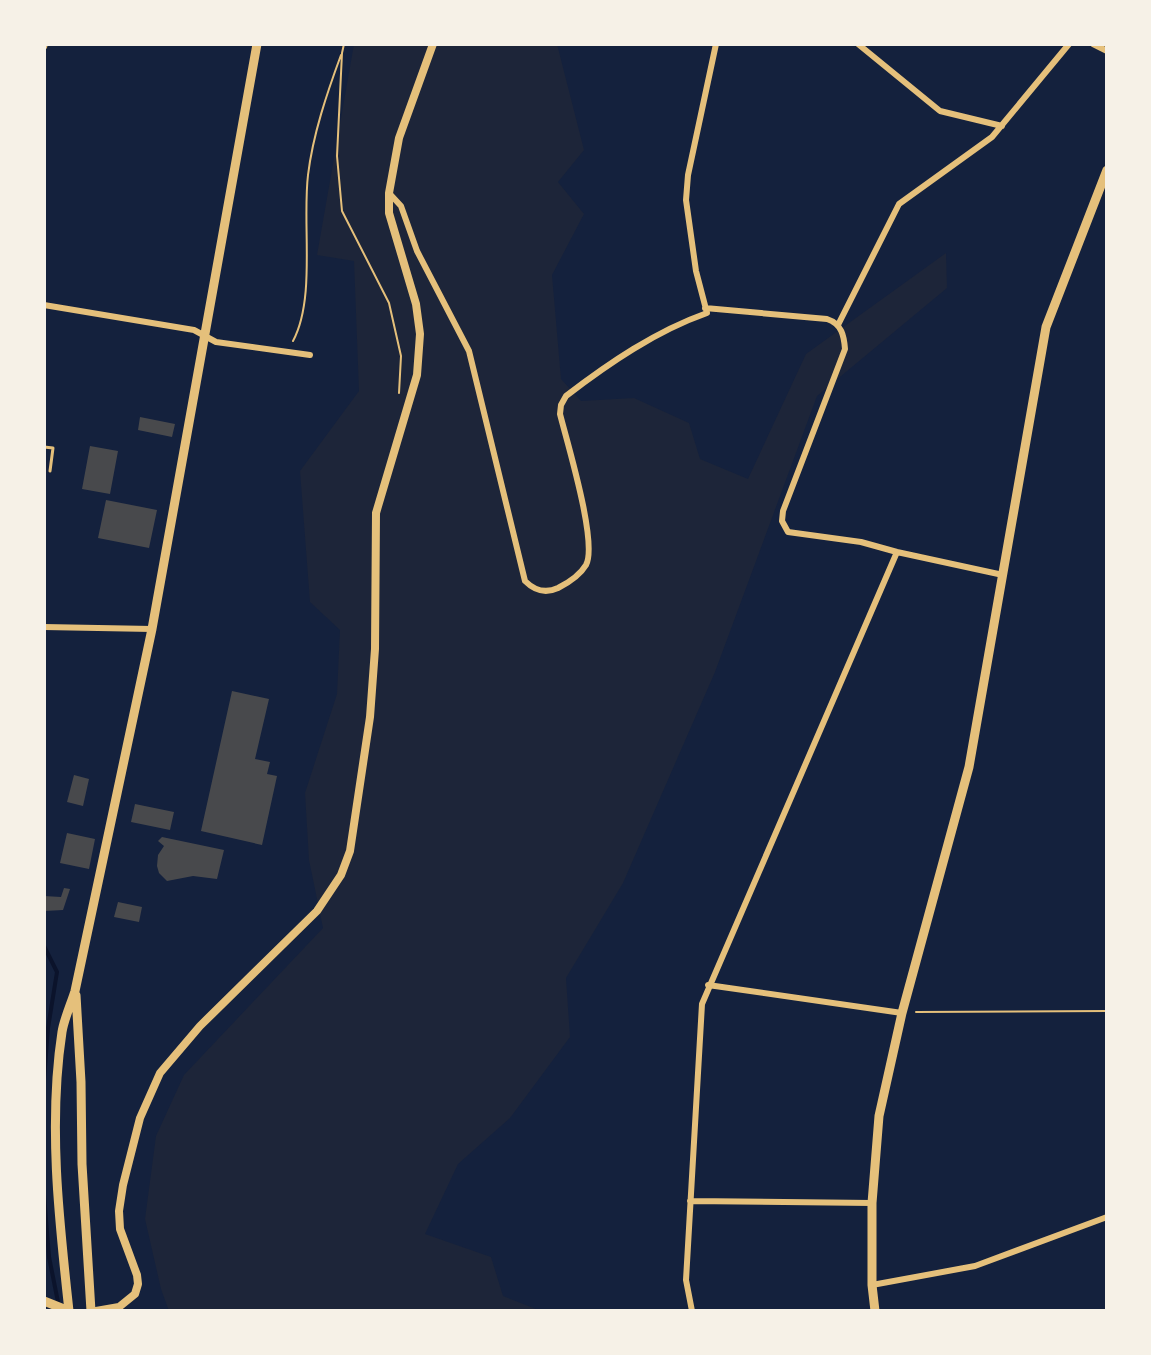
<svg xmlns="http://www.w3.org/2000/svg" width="1151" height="1355" viewBox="0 0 1151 1355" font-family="Raleway,sans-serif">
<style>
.green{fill:#1d2539}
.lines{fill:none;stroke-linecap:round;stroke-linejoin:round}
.stream{stroke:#0b132b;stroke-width:4}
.building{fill:#48494c}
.path{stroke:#e5c07b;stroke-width:2}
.service{stroke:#e5c07b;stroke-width:3}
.minor{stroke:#e5c07b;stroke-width:6}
.secondary{stroke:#e5c07b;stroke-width:8}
.primary{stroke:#e5c07b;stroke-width:9}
.trunk{stroke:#e5c07b;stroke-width:9}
</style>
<rect width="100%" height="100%" fill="#14213d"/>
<path class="green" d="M354 44H557L584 150 558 182 584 214 552 275 561 379 581 401 634 398 689 423 700 459 748 479 806 354 946 253 947 288 817 396 715 672 623 883 566 978 570 1037 510 1118 458 1164 425 1234 491 1257 503 1296 541 1311H169L161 1289 145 1219 156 1136 184 1075 323 928 309 860 305 793 337 694 340 630 310 602 300 471 359 391 354 261 317 255Z"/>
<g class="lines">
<path class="stream" d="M44 946 57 972 48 1028 44 1080
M44 1195 49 1257 59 1307"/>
</g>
<path class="building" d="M140 417 175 424 172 437 138 430Z
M90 446 118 451 110 494 82 489Z
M106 500 157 510 149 548 98 538Z
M232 691 269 699 255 759 270 762 267 774 277 776 262 845 201 831Z
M74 775 89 779 83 806 67 802Z
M135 804 174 812 170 830 131 822Z
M67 833 95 839 89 869 60 863Z
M162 837 224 850 217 879 193 876 167 881 159 873 157 866 158 855 164 846 158 841Z
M64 888 70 889 63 910 44 911V896L61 897Z
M118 902 142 907 139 922 114 917Z"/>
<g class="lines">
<path class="path" d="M344 44 342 53 337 156 342 211 389 303 401 356 399 393
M293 341C316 298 302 224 308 175 313 134 327 93 341 55
M916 1012 1107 1011"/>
<path class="service" d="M44 447 53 448 50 471"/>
<path class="minor" d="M858 44 940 111 1002 126
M1093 44 1107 51
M44 47 45 44
M389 193 401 206 417 251 469 351 525 581C534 590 545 594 558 588 568 583 580 575 586 565 598 543 567 442 560 414L561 405 566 396C609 363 656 331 707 313L696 271 686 200 688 175 716 44
M44 305 194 330 216 342 310 355
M705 308 827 319C842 324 844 336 845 349L783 511 782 521 788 532 861 542 897 552 1003 575
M838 325 899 204 992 137 1069 44
M44 627 152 629
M708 985 902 1013
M690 1201 872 1203
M872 1285 975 1266 1107 1217
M692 1311 686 1280 702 1004 897 552"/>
<path class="secondary" d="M96 1311 119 1307 135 1294 138 1284 137 1275 120 1229 119 1211 123 1185 140 1118 160 1073 200 1026 317 911 341 875 350 851 370 717 375 649 376 513 417 375 420 334 416 304 389 213V193L399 138 433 44"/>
<path class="primary" d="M44 1301 69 1311
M875 1311 872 1285V1203L879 1116 902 1013 969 767 1046 327 1107 170"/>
<path class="trunk" d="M76 995 81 1082 82 1164 91 1311
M69 1311C59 1220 48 1123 62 1032 64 1019 71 1004 75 991L152 629 257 44"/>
</g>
<rect width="1151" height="1355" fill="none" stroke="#f6f1e7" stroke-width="92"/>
</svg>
